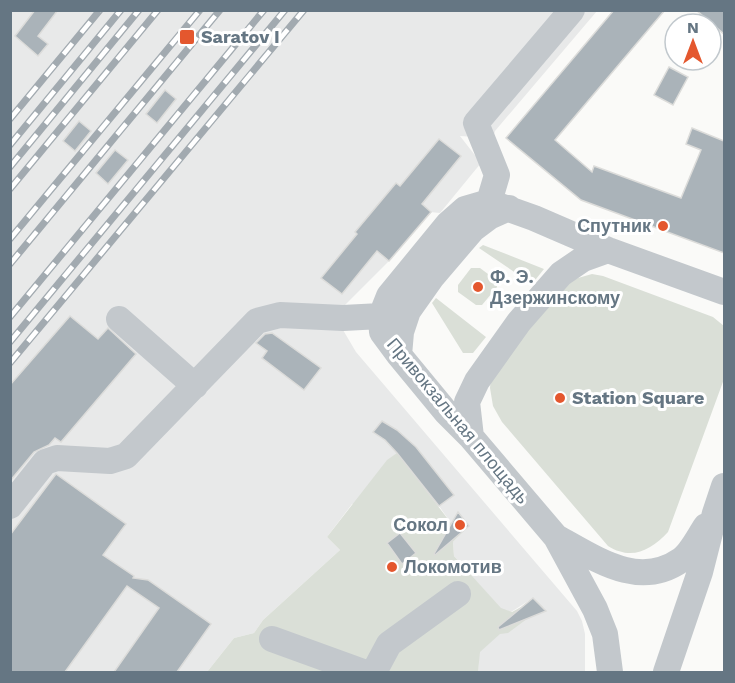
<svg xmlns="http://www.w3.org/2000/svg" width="735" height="683" viewBox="0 0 735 683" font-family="'Work Sans',sans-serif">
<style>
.built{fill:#e8e9e9}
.green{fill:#dadfd7}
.building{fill:#aab3b9;stroke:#dcdcda;stroke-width:1.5}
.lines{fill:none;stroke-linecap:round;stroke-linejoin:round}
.minor{stroke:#c3c8cc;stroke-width:26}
.rail-casing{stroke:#a2aab0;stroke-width:7}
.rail{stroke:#fff;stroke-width:4.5;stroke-dasharray:14;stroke-linecap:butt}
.poi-dot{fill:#e4572e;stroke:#fff;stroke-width:2}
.labels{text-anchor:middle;stroke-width:6;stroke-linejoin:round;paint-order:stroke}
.poi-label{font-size:18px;font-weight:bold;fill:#657683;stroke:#fff;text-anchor:start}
.street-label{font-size:18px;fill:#657683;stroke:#fff}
</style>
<rect width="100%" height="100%" fill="#fafaf8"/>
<path class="built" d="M10 11H597L495 131 493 138 460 136 481 163 440 213 430 212 389 261 344 306 333 313 356 352 577 611 582 621 585 634V672H478L479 652 533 598 511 612 501 609 454 556 453 542 469 526 451 523 439 506 352 504 327 537 340 550 263 620 254 633 234 638 207 672H11Z"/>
<path class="green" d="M483 245 544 269 532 284 479 248Z
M471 268H480L496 280 497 287 482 305H476L458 292V285Z
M592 274 603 276 713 317 724 326V379L668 532C651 550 632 561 608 546L502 422 493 406 490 388 491 376 527 327 571 280Z
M436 298 486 337 473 353H463L432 303Z
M397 453 451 523 462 517 469 526 453 542 454 556 501 608 512 612 521 607 533 598 543 607 508 633 500 634 480 652 478 672H207L234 638 254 633 263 620 340 550 327 537 387 460Z"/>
<path class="building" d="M35 10H58L38 36 48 44 38 56 15 36Z
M614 10H665L555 140 592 172 594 166 681 198 701 150 686 144 692 128 724 141V253L581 200 506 138Z
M696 10H724V34Z
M669 67 688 77 673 105 654 95Z
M165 90 176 99 157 123 146 114Z
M79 121 91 131 75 151 63 141Z
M439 139 461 156 422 204 431 212 389 261 377 251 342 294 321 278 357 234 355 232 396 183 400 186Z
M115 150 128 160 108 184 96 173Z
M70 316 98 339 108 328 136 354 61 442 55 438 49 445 34 452 10 481V385Z
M272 333 321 368 304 390 262 358 267 351 256 343 265 334Z
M382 421 397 430 416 447 454 495 439 506 397 453 385 440 373 432Z
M56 474 126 524 103 555 134 576 133 578 148 580 211 624 177 672H114L159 608 127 586 65 672H10V535Z
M458 512 469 526 435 555 434 554Z
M400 533 416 553 402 564 387 543Z
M533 598 546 611 499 630 498 627Z"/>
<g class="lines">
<path class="minor" d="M489 202 497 175 476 123 572 10
M119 319 195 386
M399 355 401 332 408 311 432 277 473 229 489 217 509 208
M471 437 467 402 477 381 519 322 561 274 583 259 608 250
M10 506 45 462 57 458 110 461 126 456 257 321 280 315 343 318 381 316
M556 537C595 558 638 590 681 560 691 553 699 536 706 526
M272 639 363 672
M374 672 389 644 458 594
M610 672 605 634 595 609 556 537 471 437 446 412 399 355 382 332 381 316 389 296 448 224 465 209 489 202 534 218 608 250 724 292
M666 672 700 572 715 513 724 486"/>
<g class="rail-casing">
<path id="rail" d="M10 119 100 10
M10 145 121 10
M10 167 139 10
M10 189 158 10
M10 239 200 10
M10 264 220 10
M10 317 264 10
M10 342 285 10
M10 363 304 10"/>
</g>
<use href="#rail" class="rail"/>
</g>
<g class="poi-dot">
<rect x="179" y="29" width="16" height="16" rx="3"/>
<circle cx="663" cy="226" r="6"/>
<circle cx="478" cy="287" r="6"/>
<circle cx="560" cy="398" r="6"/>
<circle cx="460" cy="525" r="6"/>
<circle cx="392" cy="567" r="6"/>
</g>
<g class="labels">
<g class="poi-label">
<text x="201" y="43">Saratov I</text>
<text x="651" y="232" text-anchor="end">Спутник</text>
<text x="490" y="283">Ф. Э.<tspan x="490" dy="21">Дзержинскому</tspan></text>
<text x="572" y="404">Station Square</text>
<text x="448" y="531" text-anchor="end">Сокол</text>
<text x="404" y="573">Локомотив</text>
</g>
<g class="street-label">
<text transform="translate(458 421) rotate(50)" y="6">Привокзальная площадь</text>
</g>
</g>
<rect width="735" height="683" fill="none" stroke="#657683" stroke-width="24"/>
<g transform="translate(693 42)"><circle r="28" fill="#ffffff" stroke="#c1c8cd" stroke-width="1.5"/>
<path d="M0-4.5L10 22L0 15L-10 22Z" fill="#e4572e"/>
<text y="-9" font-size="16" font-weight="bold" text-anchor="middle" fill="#657683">N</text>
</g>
</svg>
